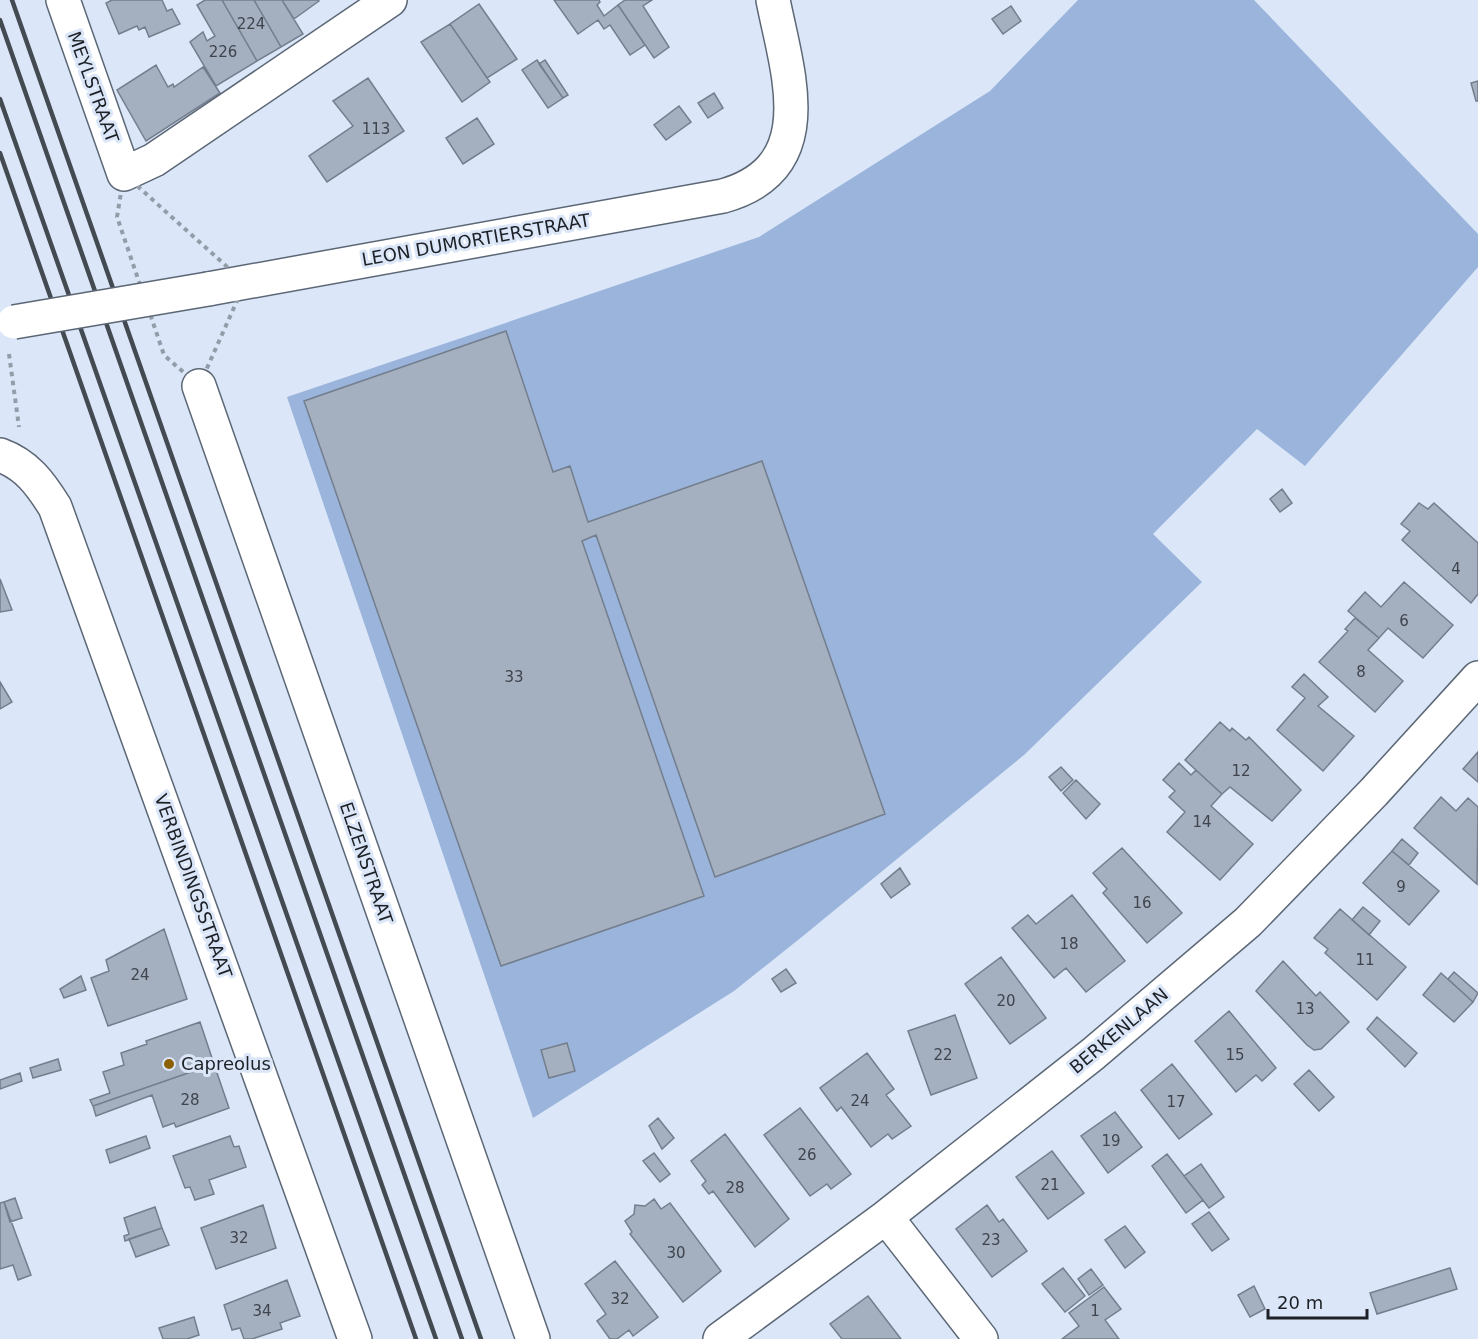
<svg xmlns="http://www.w3.org/2000/svg" width="1478" height="1339" viewBox="0 0 1478 1339" font-family="'DejaVu Sans',sans-serif">
<style>
.green{fill:#9ab4db}
.building{fill:#a4afc0;stroke:#737e8d;stroke-width:1.5}
.lines{fill:none;stroke-linecap:round;stroke-linejoin:round}
.minor-casing{stroke:#5c6776;stroke-width:36}
.path{stroke:#939ca9;stroke-width:4;stroke-dasharray:4.5 4.5;stroke-linecap:butt}
.minor{stroke:#fff;stroke-width:33}
.rail{stroke:#444a52;stroke-width:4.5}
.minor-bridge-casing{stroke:#5c6776;stroke-width:36;stroke-linecap:butt}
.minor-bridge{stroke:#fff;stroke-width:33}
.poi-dot{fill:#8b6103;stroke:#dbe7f8;stroke-width:2}
.labels{text-anchor:middle;stroke-width:6;stroke-linejoin:round;paint-order:stroke}
.number-label{font-size:15px;fill:#3f444d}
.street-label{font-size:18px;fill:#1d2127;stroke:#dbe7f8}
.poi-label{font-size:18px;fill:#1d2127;stroke:#dbe7f8;text-anchor:start}
</style>
<rect width="100%" height="100%" fill="#dbe7f8"/>
<path class="green" d="M1078 0H1254L1478 234V267L1305 466 1257 429 1153 534 1202 582 1024 755 803 936 734 991 533 1118 287 397 759 237 990 91Z"/>
<path class="building" d="M112 0H162L167 11 172 9 180 24 149 37 145 27 139 30 137 26 119 34 106 3Z
M205 0H222L257 61 216 86 190 42 203 32 207 41 215 36 197 5Z
M222 0H254L281 47 257 61Z
M254 0H282L303 34 281 47Z
M282 0H318L319 1 294 19Z
M554 0H599L600 2 597 5 604 16 618 5 645 45 630 55 610 25 604 29 598 20 578 34Z
M625 0H652L643 6 669 47 654 58 618 5Z
M479 4 517 59 487 78 450 24Z
M1011 6 1021 21 1003 34 992 19Z
M450 24 490 82 462 102 421 42Z
M537 60 563 98 548 108 522 70Z
M545 60 568 95 563 98 539 64Z
M156 65 168 87 173 84 174 87 203 67 220 93 146 141 117 90Z
M368 78 404 131 327 182 309 156 353 126 333 101Z
M1478 81V101H1476L1471 83Z
M714 93 723 108 708 118 698 103Z
M679 106 691 122 666 140 654 125Z
M477 118 494 144 463 164 446 138Z
M506 331 553 472 570 466 588 522 762 461 885 814 715 877 596 535 582 541 704 896 501 966 304 401Z
M1282 489 1292 503 1280 512 1270 499Z
M1419 503 1428 509 1434 503 1478 543V594L1471 603 1402 540 1410 531 1401 524Z
M0 579 12 610 0 612Z
M1404 582 1453 625 1423 658 1388 628 1379 638 1348 611 1365 592 1381 607Z
M1355 618 1379 638 1368 650 1403 681 1375 712 1319 662 1348 631 1345 629Z
M1304 674 1328 697 1318 706 1354 736 1323 771 1277 730 1305 698 1292 687Z
M0 682 12 702 0 709Z
M1220 722 1230 731 1232 728 1246 740 1249 737 1301 790 1272 821 1230 787 1222 794 1185 760Z
M1478 752V782L1463 769Z
M1179 763 1191 775 1196 770 1222 794 1211 806 1253 844 1220 880 1167 832 1185 812 1169 797 1175 791 1163 780Z
M1061 767 1073 780 1061 791 1049 777Z
M1076 780 1100 804 1086 819 1063 793Z
M1441 797 1456 811 1468 798 1478 807 1477 884 1414 828Z
M1402 839 1418 853 1409 865 1392 851Z
M1122 848 1182 913 1147 943 1103 893 1107 889 1093 873Z
M1392 851 1439 891 1409 925 1363 883Z
M900 868 910 884 891 898 881 884Z
M1072 895 1125 961 1086 992 1066 968 1054 978 1012 928 1028 915 1036 924Z
M1363 907 1380 921 1369 935 1352 920Z
M1340 909 1406 967 1377 1000 1325 953 1328 949 1314 938Z
M164 929 187 999 108 1026 91 978 109 971 106 960Z
M1001 957 1046 1018 1010 1044 965 984Z
M1283 961 1316 996 1320 992 1349 1022 1321 1049 1314 1050 1307 1045 1256 991Z
M786 969 796 983 781 992 772 979Z
M1454 972 1478 993 1473 1002 1448 979Z
M1441 973 1473 1002 1454 1022 1423 995Z
M81 976 86 990 64 998 60 989Z
M1229 1011 1276 1068 1262 1081 1256 1075 1236 1092 1195 1041Z
M955 1015 977 1078 931 1095 908 1031Z
M1377 1017 1417 1053 1405 1067 1367 1029Z
M200 1022 214 1064 93 1106 90 1100 110 1093 103 1072 124 1065 121 1053 147 1044 146 1041Z
M567 1043 575 1071 549 1078 541 1050Z
M867 1053 894 1089 886 1095 911 1126 892 1139 888 1134 871 1147 841 1107 837 1111 820 1088Z
M58 1059 61 1070 33 1078 30 1068Z
M214 1064 229 1108 176 1127 174 1123 163 1127 152 1095 96 1116 93 1106Z
M1172 1064 1212 1114 1179 1139 1141 1090Z
M1309 1070 1334 1097 1319 1111 1294 1084Z
M20 1073 22 1081 0 1089V1080Z
M800 1108 851 1174 831 1189 827 1184 810 1196 764 1135Z
M1115 1112 1142 1147 1108 1173 1081 1136Z
M658 1118 674 1138 662 1149 649 1126Z
M725 1134 789 1219 755 1247 713 1191 709 1194 702 1185 706 1181 691 1161Z
M146 1136 150 1148 110 1163 106 1150Z
M230 1136 234 1147 239 1146 246 1167 209 1180 214 1194 195 1200 190 1187 185 1188 173 1156Z
M1052 1151 1084 1193 1048 1219 1016 1177Z
M654 1153 670 1174 660 1182 643 1161Z
M1167 1154 1203 1200 1186 1213 1152 1166Z
M1201 1164 1224 1197 1209 1208 1184 1176Z
M15 1198 22 1218 10 1222 4 1202Z
M654 1199 661 1209 670 1203 721 1271 683 1302 630 1234 632 1232 625 1221 634 1214 635 1205 645 1206Z
M4 1202 31 1275 18 1280 13 1265 0 1269V1203Z
M263 1205 276 1248 216 1269 201 1228Z
M987 1205 999 1222 1003 1219 1027 1251 992 1277 956 1229Z
M155 1207 162 1228 125 1241 124 1236 129 1234 124 1218Z
M1209 1212 1229 1239 1212 1251 1192 1224Z
M1125 1226 1145 1252 1125 1268 1105 1240Z
M162 1228 169 1245 136 1257 129 1239Z
M615 1261 658 1317 633 1336 629 1330 617 1339H610L597 1321 606 1314 585 1284Z
M1063 1268 1085 1296 1065 1312 1042 1284Z
M1450 1268 1457 1289 1377 1314 1370 1293Z
M1091 1269 1103 1285 1089 1295 1078 1279Z
M287 1280 300 1316 280 1323 282 1329 252 1339H244L240 1328 232 1330 224 1305Z
M1254 1286 1265 1309 1250 1317 1238 1295Z
M1104 1287 1121 1309 1105 1320 1119 1339H1062L1079 1326 1069 1313Z
M868 1296 901 1339H842L830 1324Z
M194 1317 199 1335 187 1339H163L159 1328Z"/>
<g class="lines">
<g class="minor-casing">
<path id="minor" d="M63 0 124 174 154 160 390 0
M208 289 723 196C822 168 788 75 773 0
M199 386 533 1339
M0 455C27 465 40 483 55 507L355 1339
M886 1217 981 1339
M720 1339 886 1217 1093 1054 1248 922 1374 792 1478 678"/>
</g>
<path class="path" d="M124 174 245 283 199 386 164 355 117 217Z
M9 354 19 427"/>
<use href="#minor" class="minor"/>
<path class="rail" d="M12 0 481 1339
M0 20 462 1339
M0 99 436 1339
M0 153 416 1339"/>
<g class="minor-bridge-casing">
<path id="minor-bridge" d="M14 322 208 289"/>
</g>
<use href="#minor-bridge" class="minor-bridge"/>
</g>
<circle class="poi-dot" cx="169" cy="1064" r="6"/>
<g class="labels">
<g class="number-label">
<text x="251" y="29">224</text>
<text x="223" y="57">226</text>
<text x="376" y="134">113</text>
<text x="1456" y="574">4</text>
<text x="1404" y="626">6</text>
<text x="1361" y="677">8</text>
<text x="514" y="682">33</text>
<text x="1241" y="776">12</text>
<text x="1202" y="827">14</text>
<text x="1401" y="892">9</text>
<text x="1142" y="908">16</text>
<text x="1069" y="949">18</text>
<text x="1365" y="965">11</text>
<text x="140" y="980">24</text>
<text x="1006" y="1006">20</text>
<text x="1305" y="1014">13</text>
<text x="943" y="1060">22</text>
<text x="1235" y="1060">15</text>
<text x="190" y="1105">28</text>
<text x="860" y="1106">24</text>
<text x="1176" y="1107">17</text>
<text x="1111" y="1146">19</text>
<text x="807" y="1160">26</text>
<text x="1050" y="1190">21</text>
<text x="735" y="1193">28</text>
<text x="239" y="1243">32</text>
<text x="991" y="1245">23</text>
<text x="676" y="1258">30</text>
<text x="620" y="1304">32</text>
<text x="262" y="1316">34</text>
<text x="1095" y="1316">1</text>
</g>
<g class="street-label">
<text transform="translate(93 87) rotate(70)" y="6">MEYLSTRAAT</text>
<text transform="translate(476 240) rotate(-10)" y="6">LEON DUMORTIERSTRAAT</text>
<text transform="translate(366 863) rotate(71)" y="6">ELZENSTRAAT</text>
<text transform="translate(193 886) rotate(70)" y="6">VERBINDINGSSTRAAT</text>
<text transform="translate(1119 1031) rotate(-40)" y="6">BERKENLAAN</text>
</g>
<g class="poi-label">
<text x="181" y="1070">Capreolus</text>
</g>
</g>
<path d="M1268 1309v9h99v-9" fill="none" stroke="#1d2127" stroke-width="3"/>
<text x="1277" y="1309" font-size="18" fill="#1d2127" stroke="#dbe7f8" stroke-width="4.5" paint-order="stroke">20 m</text>
</svg>
